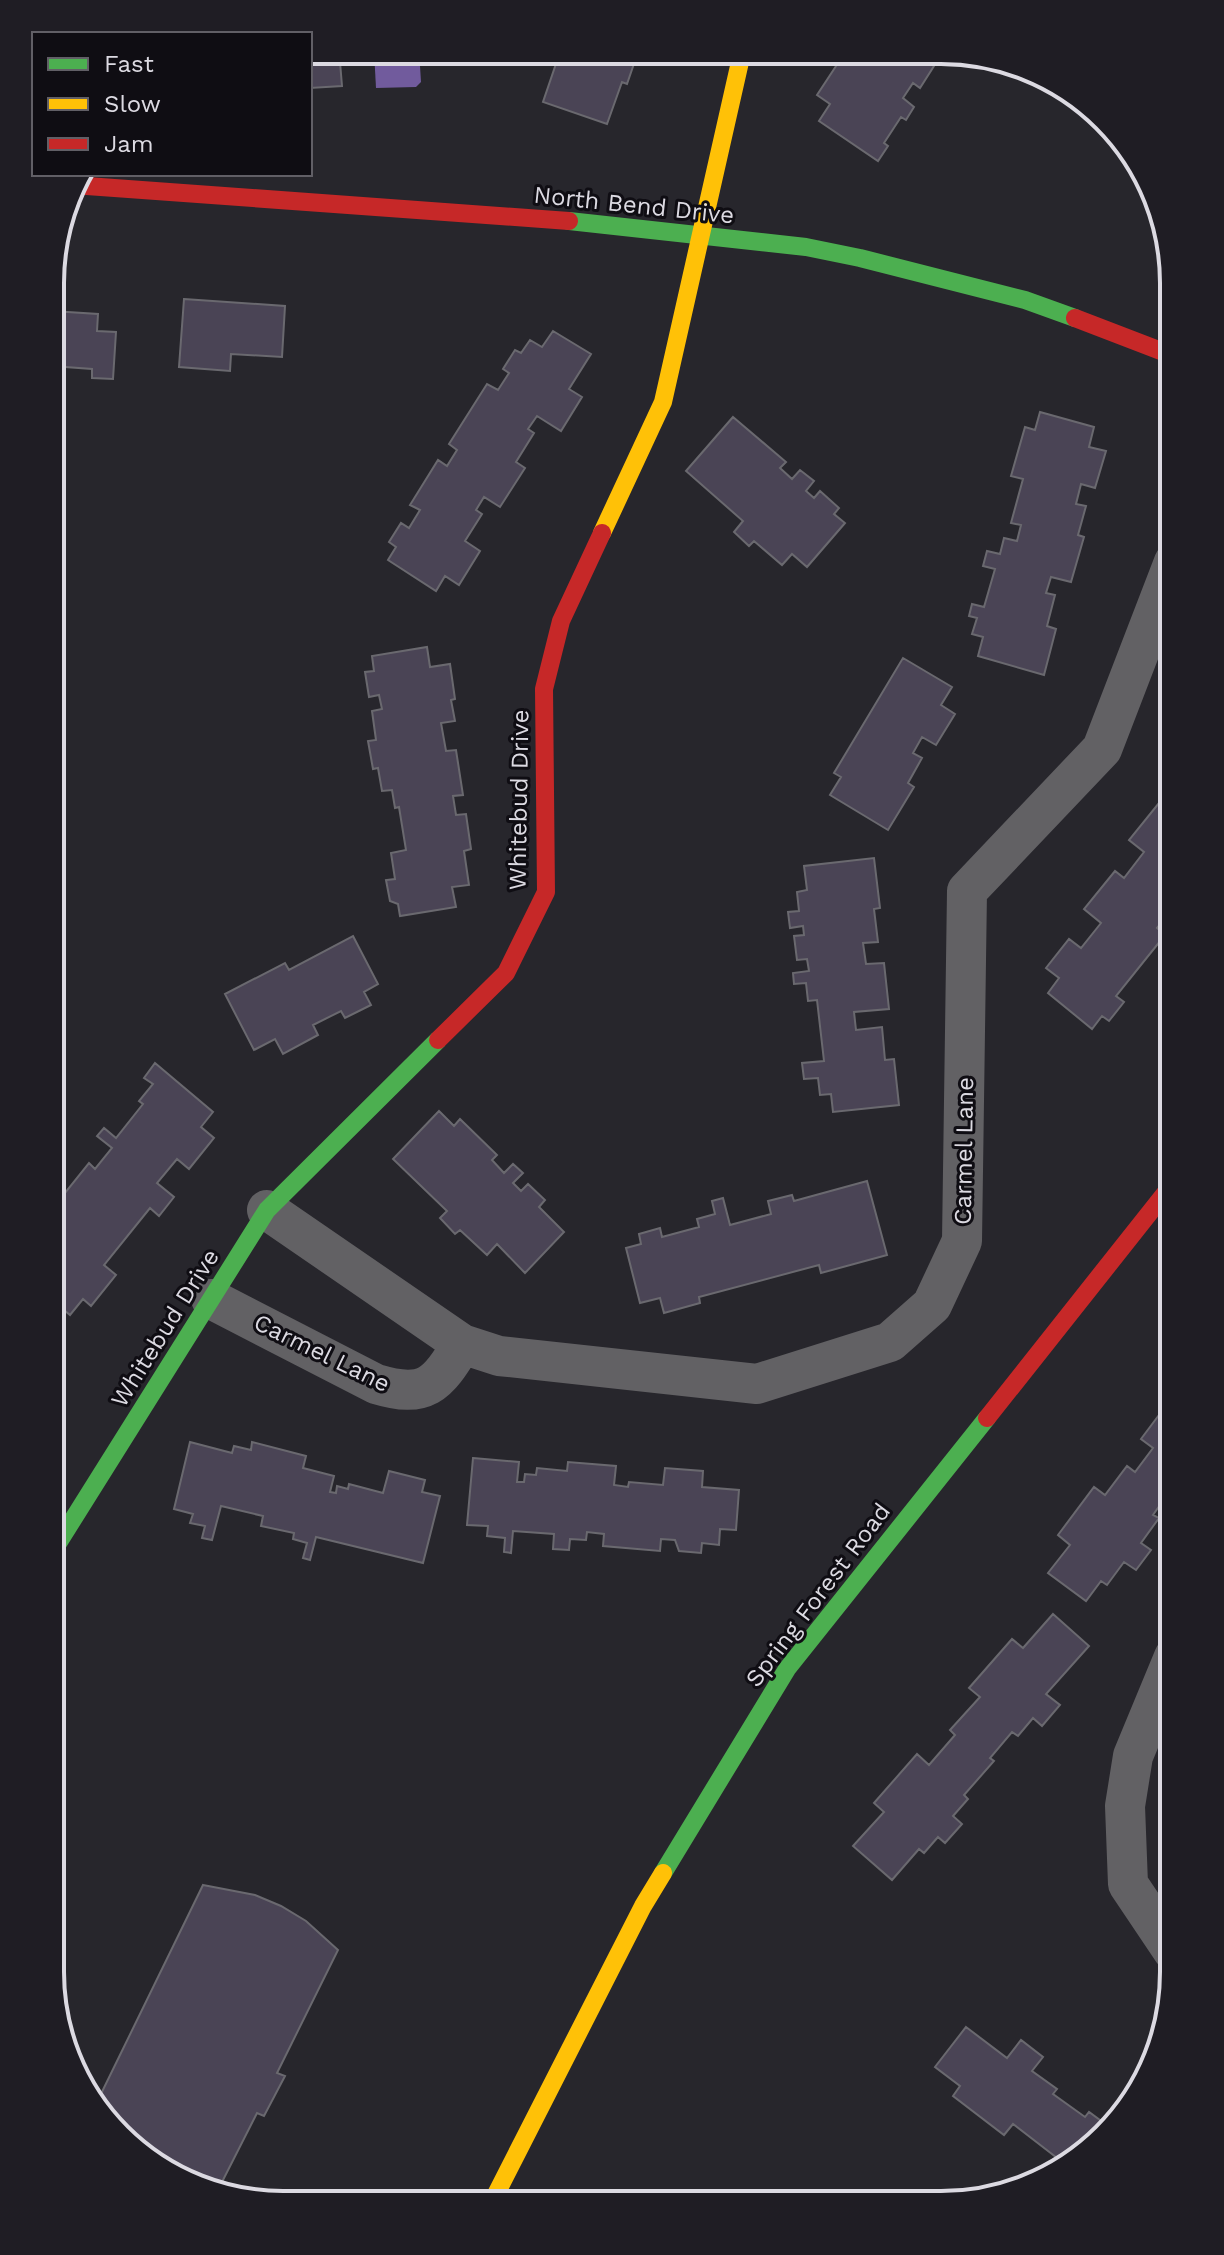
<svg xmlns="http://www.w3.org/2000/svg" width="1224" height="2255" viewBox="0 0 1224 2255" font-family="'Work Sans',sans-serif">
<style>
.water{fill:#715b9d}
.building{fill:#4a4455;stroke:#6a696f;stroke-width:2}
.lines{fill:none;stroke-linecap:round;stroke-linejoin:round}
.street{stroke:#626164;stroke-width:40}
.fast{stroke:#4caf50;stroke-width:18}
.slow{stroke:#ffc107;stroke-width:18}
.jam{stroke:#c62828;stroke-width:18}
.labels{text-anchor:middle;stroke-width:6;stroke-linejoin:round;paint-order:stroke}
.street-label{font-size:24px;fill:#dcdae2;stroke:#0f0d13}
.rim{fill:none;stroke:#dcdae2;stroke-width:4}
</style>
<rect width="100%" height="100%" fill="#27262c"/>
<path class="water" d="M374 51H419L421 82 416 87 376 88Z"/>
<path class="building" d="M310 50H339L342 86 310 88Z
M560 52H638L627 84 622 82 607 124 543 102Z
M844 54H932L927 61 934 66 920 88 913 83 903 98 914 107 906 120 901 117 884 143 888 146 878 161 819 121 830 104 817 95Z
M184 299 285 306 282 357 231 354 230 371 179 367Z
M52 311 98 314 97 331 116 332 113 379 92 378V369L52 366Z
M553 331 591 354 569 389 582 397 561 431 537 416 528 429 534 433 516 462 525 468 500 507 484 497 476 510 482 514 465 541 480 551 459 585 445 576 436 591 388 560 396 547 389 542 401 523 409 528 420 510 410 505 438 460 447 466 457 450 449 444 487 384 498 390 509 373 503 369 515 350 521 353 530 340 542 347Z
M1040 412 1094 427 1089 447 1106 451 1095 488 1081 484 1076 504 1086 506 1078 535 1084 537 1071 582 1051 577 1046 593 1055 595 1047 626 1056 629 1044 675 978 656 983 637 972 634 977 618 969 616 972 604 984 607 995 569 983 566 987 551 1000 554 1004 538 1017 541 1021 525 1011 523 1023 479 1011 476 1025 427 1035 430Z
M733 417 786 462 780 468 792 479 800 470 814 481 806 491 814 498 820 491 839 508 834 514 845 523 807 567 792 554 782 565 754 541 749 546 734 532 743 521 686 471Z
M427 647 430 667 450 664 455 699 451 700 455 721 441 723 446 751 456 750 463 795 453 796 456 815 466 814 471 849 464 851 469 885 452 887 456 907 400 916 398 904 390 901 386 880 395 879 391 853 406 850 399 807 395 808 392 790 382 791 378 768 373 769 368 741 376 740 372 711 382 709 379 695 369 697 365 672 374 671 372 656Z
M903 658 952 687 941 705 955 714 936 745 922 737 913 753 922 758 908 783 914 787 888 830 830 795 841 777 834 773Z
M1159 803 1174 815V908L1157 928 1165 935 1116 996 1124 1002 1109 1021 1102 1016 1092 1029 1048 993 1059 978 1046 968 1069 939 1081 948 1101 923 1084 909 1115 871 1124 878 1144 852 1129 840Z
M874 858 880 908 874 909 878 942 863 943 866 964 884 963 889 1009 854 1012 856 1030 882 1027 885 1060 894 1059 899 1105 833 1112 831 1094 820 1095 818 1078 804 1079 802 1063 824 1061 817 1000 808 1001 806 983 794 984 793 973 809 971 807 959 797 960 794 936 804 935 803 926 790 928 788 912 799 911 797 892 807 890 804 866Z
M353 936 378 984 364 992 371 1005 345 1018 341 1011 313 1025 318 1035 283 1054 275 1039 254 1050 225 994 285 963 289 970Z
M155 1063 213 1112 201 1127 214 1138 189 1169 177 1159 157 1183 174 1197 159 1216 150 1208 104 1265 116 1275 91 1306 83 1299 70 1315 51 1299V1221L61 1208 56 1204 89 1163 95 1169 112 1148 97 1136 104 1128 116 1138 143 1104 139 1101 153 1084 144 1078Z
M439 1111 454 1126 460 1119 497 1155 492 1160 504 1173 513 1164 523 1173 513 1183 521 1191 528 1184 545 1200 539 1207 564 1232 525 1273 497 1244 487 1255 460 1230 455 1234 440 1218 447 1211 393 1159Z
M867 1181 887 1255 821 1273 819 1265 699 1297 700 1303 664 1313 660 1298 640 1303 626 1248 641 1244 639 1234 660 1228 662 1237 699 1227 697 1219 715 1214 712 1201 723 1198 730 1225 771 1214 768 1201 792 1195 794 1201Z
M1174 1395V1504L1165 1498 1153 1515 1159 1518 1141 1543 1151 1550 1136 1570 1124 1562 1107 1585 1101 1581 1086 1601 1048 1573 1070 1545 1058 1535 1094 1487 1105 1495 1127 1466 1135 1472 1153 1448 1141 1439Z
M190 1442 232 1453 234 1446 251 1450 252 1442 306 1456 303 1468 334 1476 330 1492 336 1493 337 1486 348 1489 349 1484 383 1493 389 1471 425 1480 422 1492 440 1496 423 1563 316 1537 310 1560 303 1558 307 1543 293 1539 294 1533 261 1526 263 1516 221 1506 212 1540 202 1538 205 1526 190 1523 193 1514 174 1509Z
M473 1458 519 1462 517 1482H524L525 1474 536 1475 537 1468 567 1471 568 1462 616 1466 614 1485 628 1487 629 1482 663 1485 665 1468 703 1471 702 1487 739 1490 736 1530 720 1529 719 1545 702 1543 701 1553 679 1551 675 1540 661 1539 660 1551 603 1546 604 1534 587 1532 586 1540 570 1539 569 1550 553 1549 554 1534 513 1531 511 1553 504 1552 505 1538 487 1536 488 1526 467 1525Z
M1053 1614 1089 1646 1046 1694 1060 1705 1042 1726 1033 1718 1018 1736 1012 1732 990 1758 994 1761 964 1795 968 1799 953 1816 962 1824 945 1843 938 1837 924 1853 919 1849 892 1880 853 1846 884 1812 874 1803 917 1754 929 1765 955 1735 950 1730 980 1697 969 1688 1012 1639 1023 1648Z
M203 1885 255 1895 281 1906 306 1921 338 1950 277 2073 285 2076 264 2116 257 2113 219 2188 130 2147 98 2100Z
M966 2027 1007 2058 1021 2040 1043 2057 1032 2071 1057 2089 1053 2094 1085 2117 1089 2112 1108 2126 1061 2161 1013 2124 1004 2135 953 2096 960 2086 935 2067Z"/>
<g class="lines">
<path class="street" d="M267 1210 462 1344 499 1356 757 1384 890 1342 932 1305 962 1241 967 891 1102 749 1174 562
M211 1299 376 1384C426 1399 437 1385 462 1344
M1173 1951 1128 1884 1125 1806 1133 1756 1174 1657"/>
<path class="fast" d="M569 221 806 247 860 258 1025 300 1075 318
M50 1556 267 1210 438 1040
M663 1873 787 1669 987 1418"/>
<path class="slow" d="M602 533 663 402 742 53
M491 2204 643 1906 663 1873"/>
<path class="jam" d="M73 185 569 221
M1075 318 1174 356
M438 1040 506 973 546 892 544 689 561 621 602 533
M987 1418 1174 1182"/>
</g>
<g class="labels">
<g class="street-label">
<text transform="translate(634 205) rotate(6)" y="8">North Bend Drive</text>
<text transform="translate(519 800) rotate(-89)" y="8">Whitebud Drive</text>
<text transform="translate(964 1151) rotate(-89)" y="8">Carmel Lane</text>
<text transform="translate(165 1328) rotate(-58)" y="8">Whitebud Drive</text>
<text transform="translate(322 1353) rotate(26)" y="8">Carmel Lane</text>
<text transform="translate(818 1595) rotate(-53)" y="8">Spring Forest Road</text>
</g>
</g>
<path d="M0 0H1224V2255H0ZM283 64H941A219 219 0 0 1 1160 283V1972A219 219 0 0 1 941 2191H283A219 219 0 0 1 64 1972V283A219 219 0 0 1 283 64Z" fill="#1f1d24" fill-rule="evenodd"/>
<path class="rim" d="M283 64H941A219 219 0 0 1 1160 283V1972A219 219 0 0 1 941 2191H283A219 219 0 0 1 64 1972V283A219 219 0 0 1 283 64Z"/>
<rect x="32" y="32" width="280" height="144" fill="#0f0d13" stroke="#615f66" stroke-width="2"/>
<rect x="48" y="58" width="40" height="12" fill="#4caf50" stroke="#615f66" stroke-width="2"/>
<text x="104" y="72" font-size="24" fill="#dcdae2">Fast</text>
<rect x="48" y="98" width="40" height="12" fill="#ffc107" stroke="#615f66" stroke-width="2"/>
<text x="104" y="112" font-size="24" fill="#dcdae2">Slow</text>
<rect x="48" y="138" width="40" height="12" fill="#c62828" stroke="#615f66" stroke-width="2"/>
<text x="104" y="152" font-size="24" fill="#dcdae2">Jam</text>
</svg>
